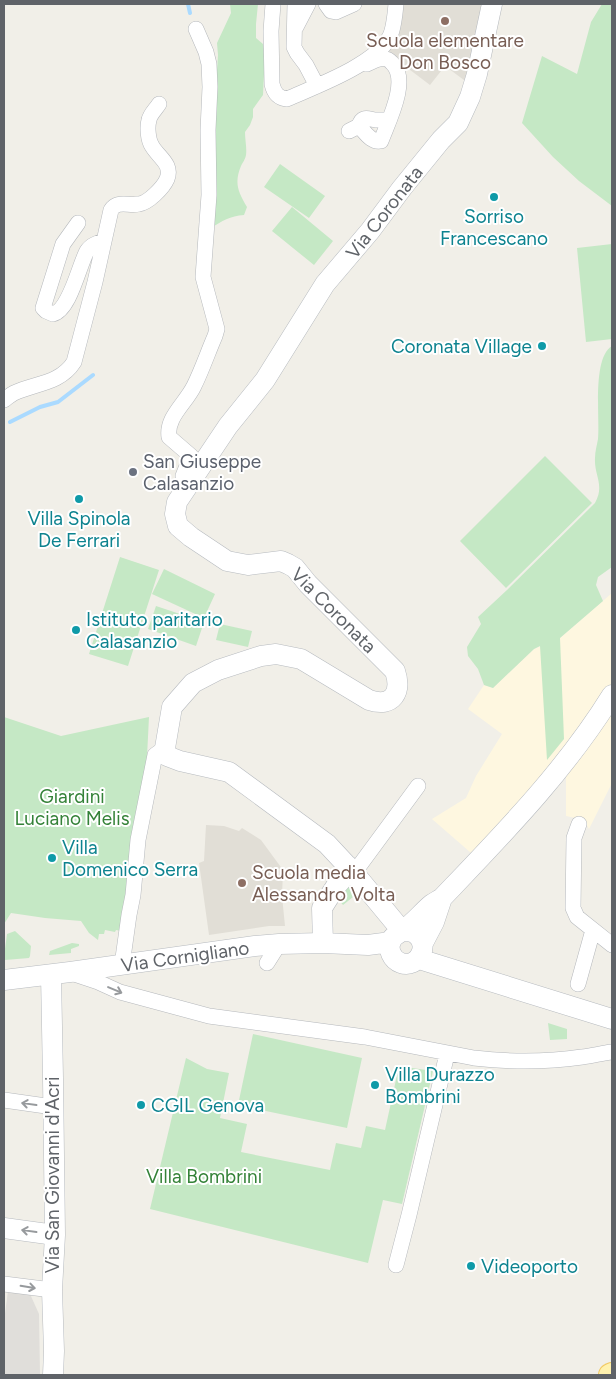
<svg xmlns="http://www.w3.org/2000/svg" width="616" height="1379" viewBox="0 0 616 1379" font-family="Figtree,sans-serif">
<style>
.commercial{fill:#fef7e0}
.industrial{fill:#e0deda}
.education{fill:#e1ded6}
.green{fill:#c5e8c5}
.lines{fill:none;stroke-linecap:round;stroke-linejoin:round}
.stream{stroke:#aadaff;stroke-width:4}
.street-casing{stroke:#b5b8bc;stroke-width:16}
.secondary-casing{stroke:#b6babf;stroke-width:21}
.primary-casing{stroke:#f2c960;stroke-width:24}
.street{stroke:#fff;stroke-width:15}
.secondary{stroke:#fff;stroke-width:20}
.primary{stroke:#fff2af;stroke-width:22}
.oneway{stroke:#979a9d}
.education-dot{fill:#8d6e63;stroke:#fff;stroke-width:2}
.culture-dot{fill:#0f9aa8;stroke:#fff;stroke-width:2}
.worship-dot{fill:#6b7280;stroke:#fff;stroke-width:2}
.labels{text-anchor:middle;stroke-width:4;stroke-linejoin:round;paint-order:stroke}
.education-label{font-size:19px;fill:#785e54;stroke:#fff}
.street-label{font-size:19px;fill:#5f6368;stroke:#fff}
.culture-label{font-size:19px;fill:#0d838f;stroke:#fff;text-anchor:start}
.worship-label{font-size:19px;fill:#5b616d;stroke:#fff;text-anchor:start}
.park-label{font-size:19px;fill:#348238;stroke:#fff}
</style>
<rect width="100%" height="100%" fill="#f1efe8"/>
<path class="commercial" d="M612 593V783L589 829 582 817 575 818 566 816V761L478 859 432 819 466 798 476 776 502 734 468 709 484 685 493 688 534 649 560 638Z"/>
<path class="industrial" d="M8 1291 30 1294 39 1314 40 1375H4V1321Z"/>
<path class="education" d="M402 4H482L468 83 445 66 430 85 385 51Z
M206 825 224 826 239 831 242 828 261 840 283 870 282 896 285 926H269L209 935 199 863 204 861Z"/>
<path class="green" d="M230 4H258L256 24V38L263 44 265 53 263 95 253 109V117L250 125 245 132C245 140 247 148 246 155 245 160 243 162 241 166 234 183 238 192 247 207L244 215C230 216 222 221 211 228L213 130 218 55 217 43 231 13Z
M602 4H612V206L579 181 553 157 522 123 542 56 577 74 591 22Z
M280 164 325 196 309 218 264 187Z
M292 207 333 241 314 265 272 231Z
M612 244V339L586 342 577 248Z
M612 346V567L598 577 596 585 603 601 560 638 564 739 547 760 540 646 534 649 493 688 484 685 478 669 468 656 467 647 481 624 478 617 507 590 595 503C605 485 594 476 595 458 595 451 597 445 598 439 600 417 592 358 612 346Z
M545 456 592 503 506 588 460 541Z
M120 557 159 570 128 666 89 654Z
M164 569 215 594 204 618 152 594Z
M156 606 204 622 196 646 148 629Z
M220 624 252 631 248 647 216 640Z
M4 717 61 736 149 717 146 777 121 931 116 930 115 932 105 930 104 934H99L98 940 89 933 81 921 45 918 11 913 4 924Z
M351 874 363 889 343 905 335 895Z
M15 931 31 946 30 956 29 958 5 960 4 956 7 934Z
M72 943 79 944V946L71 949V953L49 955 50 951Z
M548 1023 567 1029V1039L550 1040Z
M253 1034 362 1058 347 1128 238 1105Z
M186 1058 207 1069 229 1073 220 1118 247 1124 241 1152 330 1170 336 1143 361 1148 366 1126 385 1130 399 1066 433 1071 402 1204 383 1200 368 1263 150 1209Z"/>
<g class="lines">
<path class="stream" d="M188 4 190 13
M10 422 40 407 58 402 93 375"/>
<g class="street-casing">
<path id="street" d="M273 4 271 31 272 84C274 93 278 98 287 99 316 86 374 65 389 38 394 30 395 13 396 4
M295 4 294 47 297 53 306 65 317 86
M326 4 331 11 336 12 354 4
M296 27 308 4
M359 126C362 115 368 119 376 120 380 120 385 120 389 120
M349 131 359 126C365 132 371 143 381 141 388 122 410 80 392 63 391 62 388 59 386 59 380 57 372 62 367 64
M78 223 63 244 43 308 46 311 53 314C70 310 79 265 87 251 91 245 97 243 104 241
M4 400C7 398 10 395 14 393 35 383 60 384 74 362L95 282 111 210C117 200 128 206 139 204 148 203 163 188 167 179 173 164 158 157 152 146 148 140 147 127 149 120 150 114 156 109 159 104
M188 485 184 480 183 476 191 456 169 437C166 417 186 403 194 386 202 370 208 352 215 336L217 329 203 277 209 195 208 130 210 87 209 64 206 52 196 29
M579 824 574 838 573 908 577 917 612 945
M354 873 418 786
M267 963 279 944
M122 965 129 915 133 895 138 840 155 755 165 748
M71 973 98 982 120 992 209 1016 365 1037 474 1058C509 1062 547 1062 582 1057 592 1056 602 1053 612 1052
M578 984 593 930
M4 1100 53 1107
M396 1265 409 1215 447 1054
M4 1284 52 1290"/>
</g>
<g class="secondary-casing">
<path id="secondary" d="M402 931 354 873 327 844 229 772 180 761 167 756 165 748 172 707 193 683 218 670 261 656 276 654 301 659 369 700C393 708 402 692 395 671L308 584 295 568 288 564 281 561 248 565 227 561 191 537 178 526 175 514 177 502 228 426 265 380 325 284 370 231 402 188 441 140 458 123 470 97 477 74 492 4
M402 931C407 931 412 931 416 934 431 945 418 969 401 963 392 960 387 949 391 940 394 935 399 934 403 930 414 923 422 912 432 904 435 902 439 900 442 898 503 834 565 771 612 695
M323 943 322 908 336 886 347 874V865
M423 943 434 922 442 898
M419 959 612 1019
M51 975 53 1078 55 1235 52 1290 54 1351 53 1375
M4 980 70 972 255 946 279 944 323 943 368 945 391 942
M4 1228 55 1235"/>
</g>
<g class="primary-casing">
<path id="primary" d="M610 1375 612 1374"/>
</g>
<use href="#street" class="street"/>
<use href="#secondary" class="secondary"/>
<use href="#primary" class="primary"/>
</g>
<defs><path id="oneway-shaft" d="M-6 0H5M1.5-3L5.5 0L1.5 3" fill="none" stroke-width="1.6" stroke-linecap="round" stroke-linejoin="round" transform="scale(1.25)"/></defs>
<g class="oneway">
<use href="#oneway-shaft" transform="translate(115 990) rotate(23)"/>
<use href="#oneway-shaft" transform="translate(29 1104) rotate(-172)"/>
<use href="#oneway-shaft" transform="translate(29 1231) rotate(-172)"/>
<use href="#oneway-shaft" transform="translate(28 1287) rotate(9)"/>
</g>
<g class="education-dot">
<circle cx="445" cy="21" r="5"/>
<circle cx="242" cy="883" r="5"/>
</g>
<g class="culture-dot">
<circle cx="494" cy="197" r="5"/>
<circle cx="542" cy="346" r="5"/>
<circle cx="79" cy="499" r="5"/>
<circle cx="76" cy="630" r="5"/>
<circle cx="52" cy="858" r="5"/>
<circle cx="375" cy="1085" r="5"/>
<circle cx="141" cy="1105" r="5"/>
<circle cx="471" cy="1266" r="5"/>
</g>
<circle class="worship-dot" cx="133" cy="472" r="5"/>
<g class="labels">
<g class="education-label">
<text x="445" y="47">Scuola elementare<tspan x="445" dy="22">Don Bosco</tspan></text>
<text x="252" y="879" text-anchor="start">Scuola media<tspan x="252" dy="22">Alessandro Volta</tspan></text>
</g>
<g class="street-label">
<text transform="translate(384 212) rotate(-52)" y="7">Via Coronata</text>
<text transform="translate(334 610) rotate(45)" y="7">Via Coronata</text>
<text transform="translate(185 956) rotate(-8)" y="7">Via Cornigliano</text>
<text transform="translate(52 1175) rotate(-90)" y="7">Via San Giovanni d'Acri</text>
</g>
<g class="culture-label">
<text x="494" y="223" text-anchor="middle">Sorriso<tspan x="494" dy="22">Francescano</tspan></text>
<text x="532" y="353" text-anchor="end">Coronata Village</text>
<text x="79" y="525" text-anchor="middle">Villa Spinola<tspan x="79" dy="22">De Ferrari</tspan></text>
<text x="86" y="626">Istituto paritario<tspan x="86" dy="22">Calasanzio</tspan></text>
<text x="62" y="854">Villa<tspan x="62" dy="22">Domenico Serra</tspan></text>
<text x="385" y="1081">Villa Durazzo<tspan x="385" dy="22">Bombrini</tspan></text>
<text x="151" y="1112">CGIL Genova</text>
<text x="481" y="1273">Videoporto</text>
</g>
<g class="worship-label">
<text x="143" y="468">San Giuseppe<tspan x="143" dy="22">Calasanzio</tspan></text>
</g>
<g class="park-label">
<text x="72" y="803">Giardini<tspan x="72" dy="22">Luciano Melis</tspan></text>
<text x="204" y="1183">Villa Bombrini</text>
</g>
</g>
<rect width="616" height="1379" fill="none" stroke="#5f6368" stroke-width="10"/>
</svg>
